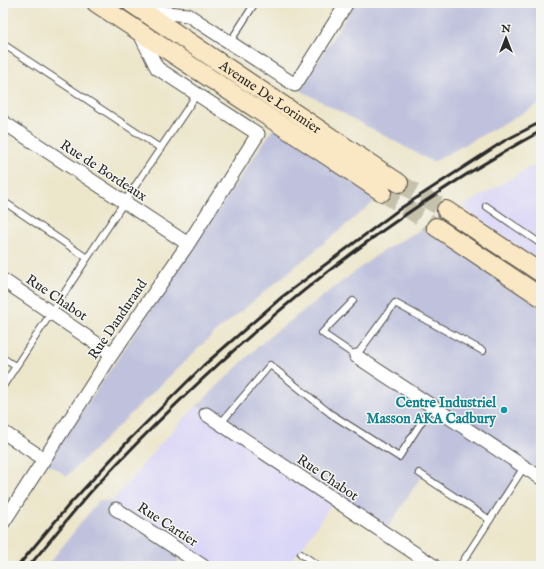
<svg xmlns="http://www.w3.org/2000/svg" width="544" height="569" viewBox="0 0 544 569" font-family="'IM FELL English',serif">
<style>
.built{fill:#dad6f7}
.industrial{fill:#c0c2dd}
.lines{fill:none;stroke-linecap:round;stroke-linejoin:round}
.secondary-tunnel{stroke:#c5c1ab;stroke-width:18;stroke-dasharray:18 9;stroke-linecap:butt}
.lane-casing{stroke:#484743;stroke-width:8}
.street-casing{stroke:#484743;stroke-width:15}
.secondary-casing{stroke:#484743;stroke-width:20}
.lane{stroke:#fff;stroke-width:6}
.street{stroke:#fff;stroke-width:13}
.secondary{stroke:#fae7c3;stroke-width:18}
.rail{stroke:#2b2b2b;stroke-width:3}
.culture-dot{fill:#0f9aa8;stroke:#f6f6f2;stroke-width:1.5}
.labels{text-anchor:middle;stroke-width:3;stroke-linejoin:round;paint-order:stroke}
.street-label{font-size:14px;fill:#2b2b2b;stroke:#f6f6f2}
.culture-label{font-size:14px;font-weight:bold;fill:#0d838f;stroke:#f6f6f2;text-anchor:end}
</style>
<rect width="100%" height="100%" fill="#f6f6f2"/>
<filter id="ink" filterUnits="userSpaceOnUse"><feTurbulence type="fractalNoise" baseFrequency=".025" numOctaves="2"/><feDisplacementMap in="SourceGraphic" scale="8" xChannelSelector="R" yChannelSelector="G"/><feConvolveMatrix kernelMatrix="1 2 1 2 8 2 1 2 1" color-interpolation-filters="sRGB"/></filter>
<filter id="wash" filterUnits="userSpaceOnUse"><feTurbulence type="fractalNoise" baseFrequency=".012" numOctaves="4" result="noise"/><feDisplacementMap in="SourceGraphic" scale="16" xChannelSelector="R" yChannelSelector="G"/><feGaussianBlur stdDeviation="0.9" result="paint"/><feColorMatrix in="noise" values="0 0 0 0 0 0 0 0 0 0 0 0 0 0 0 0 0 1.4 0 .05"/><feComposite in="paint" operator="in"/></filter>
<g filter="url(#wash)">
<rect width="100%" height="100%" fill="#ece6cb"/>
<path class="built" d="M541 161V263L462 207Z
M196 406 336 497 300 551 285 566H205L111 502 163 441Z"/>
<path class="industrial" d="M355 3H541V103L433 162 300 90Z
M275 126 381 196 211 336 67 476 47 463Z
M425 227 541 304V478L524 467 490 520 422 475 387 529 197 406 265 340 381 252Z
M99 500 111 502 184 552 175 566H47Z"/>
</g>
<g filter="url(#ink)">
<g class="lines">
<path class="secondary-tunnel" d="M399 183 446 210
M382 192 436 227"/>
<g class="lane-casing">
<path id="lane" d="M230 42 255 3
M3 44 160 148
M3 201 87 258
M486 206 541 244
M353 301 322 333 356 356 395 303 483 351
M3 358 15 366
M3 386 117 213 197 94
M220 424 270 365 331 414 399 457 431 407
M419 473 490 520
M301 554 319 566
M460 566 524 467"/>
</g>
<g class="street-casing">
<path id="street" d="M144 11 188 15 295 85 347 3
M3 122 188 244
M3 280 112 354
M356 356 541 478
M206 414 434 566
M3 432 44 459
M116 509 203 566
M3 523 112 354 188 244 258 134 157 68 139 32"/>
</g>
<g class="secondary-casing">
<g id="secondary">
<path d="M96 3 382 192"/>
<path id="s1" d="M131 3 399 183"/>
<path d="M446 210 541 273"/>
<path d="M436 227 541 297"/>
</g>
</g>
<use href="#lane" class="lane"/>
<use href="#street" class="street"/>
<use href="#secondary" class="secondary"/>
<path class="rail" d="M18 566 68 506 130 439 203 366 282 297 401 208 504 141 541 122
M29 566C52 539 73 511 97 485 226 346 374 222 541 131"/>
</g>
</g>
<circle class="culture-dot" cx="504" cy="410" r="4"/>
<g class="labels">
<g class="street-label">
<text dy="5" stroke="none"><textPath href="#s1" startOffset="168">Avenue De Lorimier</textPath></text>
<text transform="translate(104 170) rotate(33)" y="5">Rue de Bordeaux</text>
<text transform="translate(57 297) rotate(34)" y="5">Rue Chabot</text>
<text transform="translate(117 319) rotate(-56)" y="5">Rue Dandurand</text>
<text transform="translate(328 477) rotate(34)" y="5">Rue Chabot</text>
<text transform="translate(168 524) rotate(33)" y="5">Rue Cartier</text>
</g>
<g class="culture-label">
<text x="496" y="407">Centre Industriel<tspan x="496" dy="16">Masson AKA Cadbury</tspan></text>
</g>
</g>
<rect width="544" height="569" fill="none" stroke="#f6f6f2" stroke-width="16"/>
<g transform="translate(506 38)" stroke="#f6f6f2" stroke-width="3" paint-order="stroke">
<path d="M0-3L7 15L0 10L-7 15Z" fill="#2b2b2b"/>
<text y="-6" font-size="11" font-weight="bold" text-anchor="middle" fill="#2b2b2b">N</text>
</g>
</svg>
